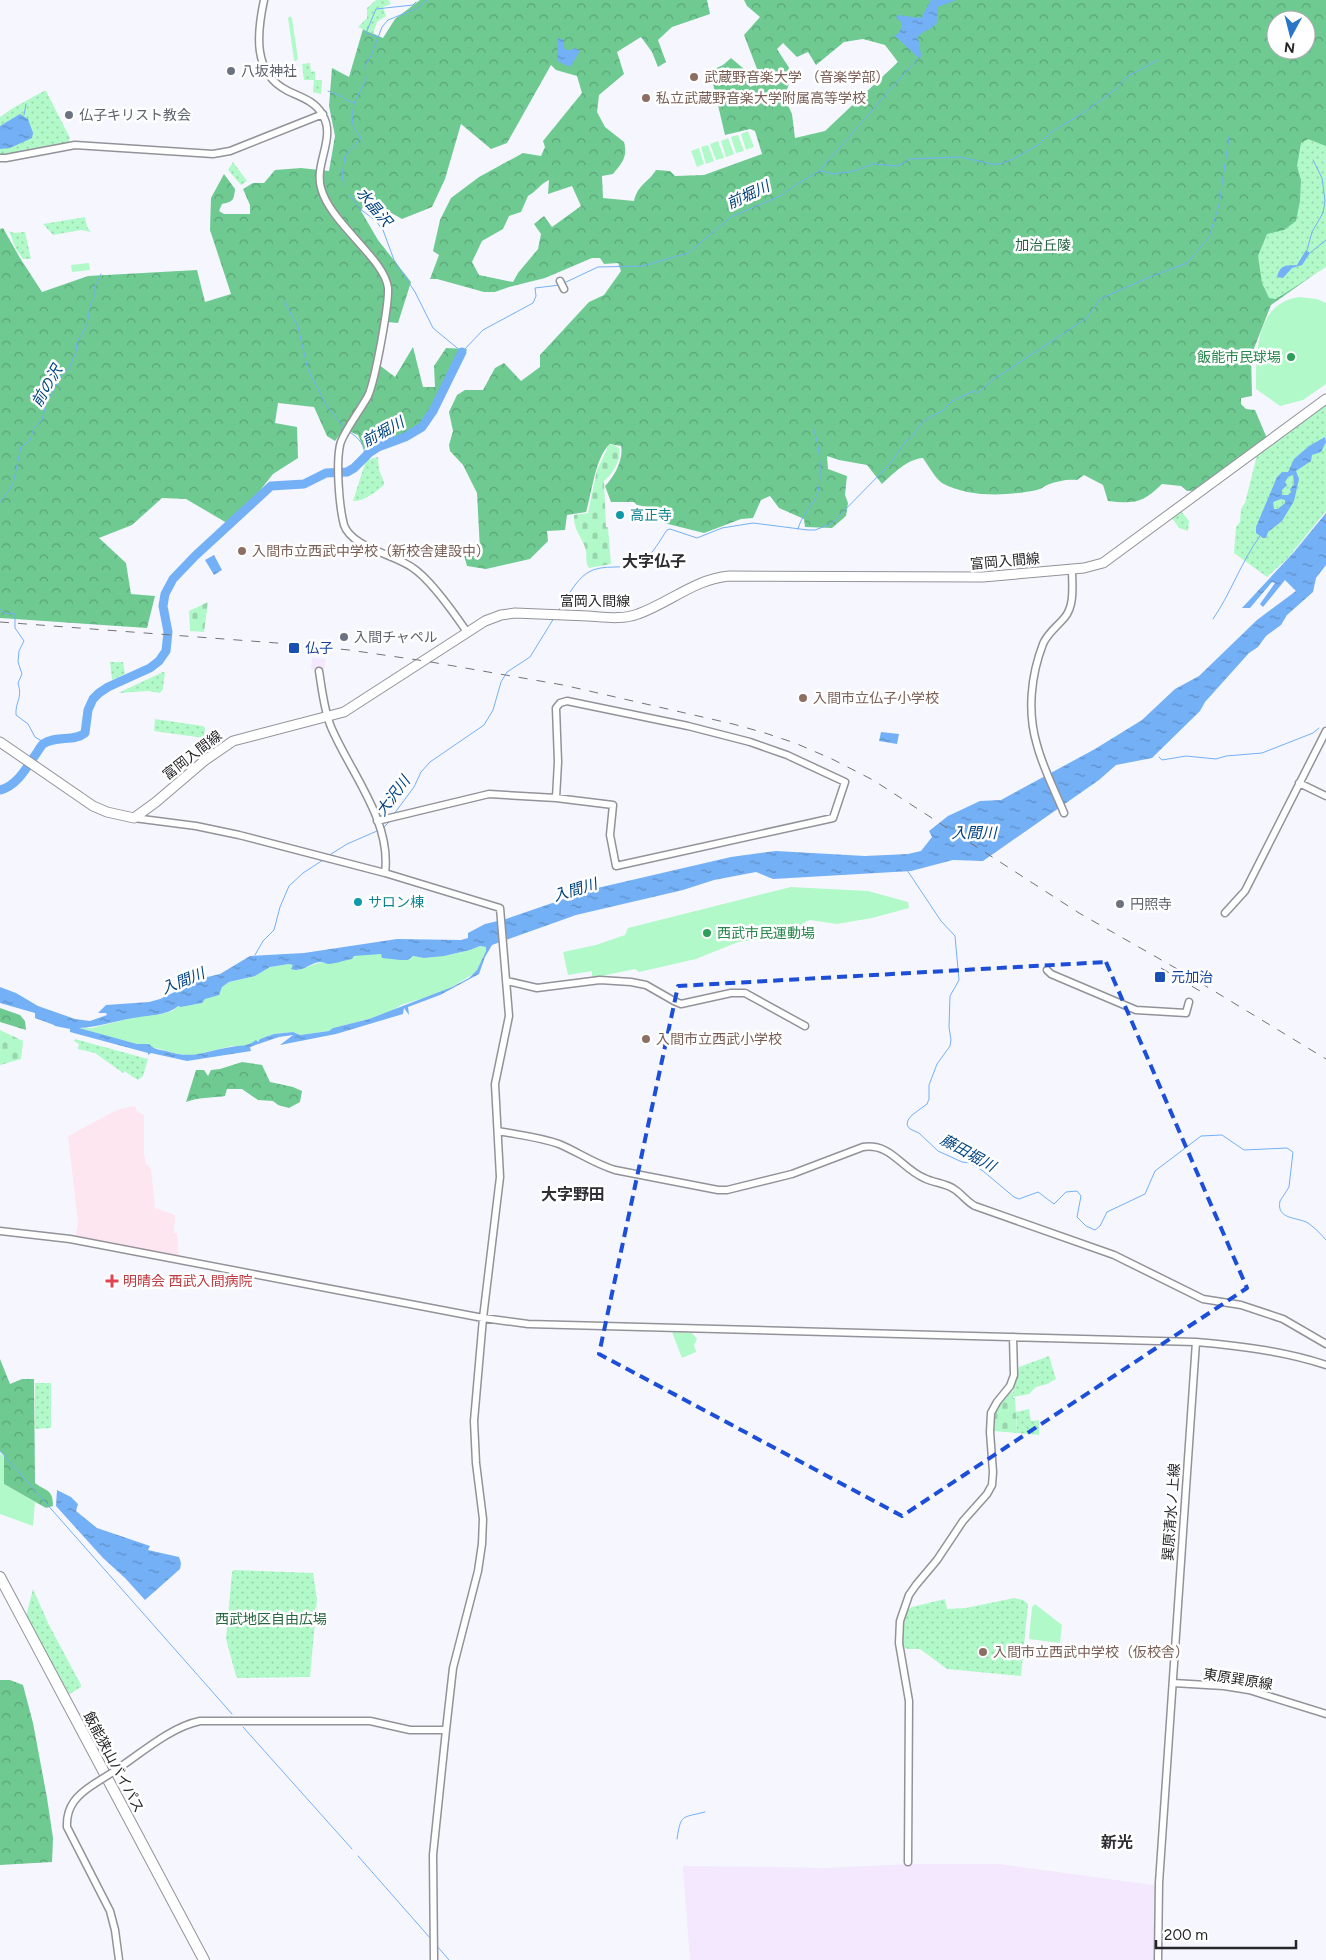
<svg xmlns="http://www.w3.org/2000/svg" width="1326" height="1960" viewBox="0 0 1326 1960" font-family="Figtree,'Noto Sans JP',sans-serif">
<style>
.commercial{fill:#fee6f0}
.industrial{fill:#f3e8fd}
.grass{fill:#b1f9c9}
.forest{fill:url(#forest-crowns);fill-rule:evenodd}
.cemetery{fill:url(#cemetery-stones)}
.park{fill:url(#park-dots)}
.water{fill:url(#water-ripples);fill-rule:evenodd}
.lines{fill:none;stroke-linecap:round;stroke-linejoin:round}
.stream{stroke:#74b0f6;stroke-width:1}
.river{stroke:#74b0f6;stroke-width:9}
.minor-casing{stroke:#929299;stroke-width:9}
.major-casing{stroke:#929299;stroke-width:11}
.highway-casing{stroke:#929299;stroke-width:12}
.minor{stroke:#fff;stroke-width:6}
.major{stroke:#fff;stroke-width:9}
.highway{stroke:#fff;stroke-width:10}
.rail{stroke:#727377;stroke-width:1;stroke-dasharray:9 9;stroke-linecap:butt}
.minor-bridge-casing{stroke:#929299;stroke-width:9;stroke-linecap:butt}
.minor-bridge{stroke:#fff;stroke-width:6}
.marked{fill:none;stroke:#1d4ed8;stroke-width:4;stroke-dasharray:10 6;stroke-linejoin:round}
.worship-dot{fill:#6b7280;stroke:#fff;stroke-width:2}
.education-dot{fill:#8d6e63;stroke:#fff;stroke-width:2}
.leisure-dot{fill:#2e9e5b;stroke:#fff;stroke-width:2}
.culture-dot{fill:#0f9aa8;stroke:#fff;stroke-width:2}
.transit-dot{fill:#1a4fb4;stroke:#fff;stroke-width:2}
.health-dot{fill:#e0444e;stroke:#fff;stroke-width:2}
.labels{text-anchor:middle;stroke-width:5;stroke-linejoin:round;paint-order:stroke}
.worship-label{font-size:14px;fill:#5b616d;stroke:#fff;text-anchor:start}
.education-label{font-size:14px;fill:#785e54;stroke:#fff;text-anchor:start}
.park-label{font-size:14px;fill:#266641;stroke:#fff}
.leisure-label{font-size:14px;fill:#27864d;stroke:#fff;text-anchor:end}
.culture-label{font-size:14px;fill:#0d838f;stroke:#fff;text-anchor:start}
.street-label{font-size:14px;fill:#27272a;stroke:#fff}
.transit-label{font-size:14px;fill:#164399;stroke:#fff;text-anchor:start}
.health-label{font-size:14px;fill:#be3a42;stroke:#fff;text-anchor:start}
.water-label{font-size:15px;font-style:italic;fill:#004380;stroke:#fff}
.quarter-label{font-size:16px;font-weight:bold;fill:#2e2e33;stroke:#fff}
</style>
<defs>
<pattern id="forest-crowns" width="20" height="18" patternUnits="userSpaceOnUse" patternTransform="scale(1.25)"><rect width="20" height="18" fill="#6fca92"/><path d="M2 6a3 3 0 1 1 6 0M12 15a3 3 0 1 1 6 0" fill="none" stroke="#5ba477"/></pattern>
<pattern id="cemetery-stones" width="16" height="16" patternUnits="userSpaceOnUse" patternTransform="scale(1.25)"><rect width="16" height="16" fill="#b1f9c9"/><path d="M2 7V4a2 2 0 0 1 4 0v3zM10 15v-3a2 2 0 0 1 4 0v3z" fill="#98d5ad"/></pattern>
<pattern id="park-dots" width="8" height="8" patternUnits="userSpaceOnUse" patternTransform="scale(1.25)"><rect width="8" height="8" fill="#b1f9c9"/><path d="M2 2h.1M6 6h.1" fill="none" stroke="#98d5ad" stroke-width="1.8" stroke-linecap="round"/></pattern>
<pattern id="water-ripples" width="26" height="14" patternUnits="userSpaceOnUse" patternTransform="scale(1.25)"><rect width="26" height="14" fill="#74b0f6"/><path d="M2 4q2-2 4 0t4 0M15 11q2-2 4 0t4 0" fill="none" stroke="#5f8fc7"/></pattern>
</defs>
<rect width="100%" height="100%" fill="#f6f7fe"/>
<path class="commercial" d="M133 1106H135L137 1111 144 1115V1153L146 1164 151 1168 155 1208 175 1215 174 1233H177L179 1256 77 1236 76 1234 78 1223 68 1136 117 1110Z"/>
<path class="industrial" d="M312 658 326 659 324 670 311 669Z
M908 1864H999L1153 1885 1155 1887 1154 1960H690L683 1868 684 1866 828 1868Z"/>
<path class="grass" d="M290 16 292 18 298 59 296 61 294 60 288 18Z
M748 131 754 147 746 150 741 134Z
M738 135 744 151 736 153 731 137Z
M728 138 734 154 726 157 721 141Z
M718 141 724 158 716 160 710 144Z
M708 145 714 161 706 164 701 147Z
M699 148 704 164 697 167 691 151Z
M89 263 90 270 72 272 71 265Z
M1299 297 1317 299 1326 303V384L1303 400 1280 406 1256 389C1256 355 1255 303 1299 297Z
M791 887 868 891 908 902 909 908 872 918 837 924 810 920 803 923 796 931 774 937 738 942 696 959 639 972 635 969 592 978V971L568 975 563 952 596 945 625 935 628 928Z
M480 946 486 947V951L477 970 473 974 452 987 430 996 401 1005 395 1009 369 1019 337 1027 329 1031 300 1035 293 1032 274 1034 260 1039 258 1042 241 1047 232 1046 191 1056 174 1053 152 1047 146 1044H137L113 1038 79 1028H92L135 1017 162 1014 172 1011 178 1006 181 1007 202 1003 205 999 219 992 222 987 229 982 255 976 270 967 289 964 293 965 296 970C304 969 311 965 319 963 329 960 341 960 352 959L354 956 377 953 396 959 408 960 413 956 424 958 449 955 470 950Z
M672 1332 692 1333 697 1339 694 1345 696 1352 682 1358Z
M0 1453 4 1457V1484L35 1502 33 1526 0 1514Z
M1035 1604 1062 1625 1060 1643 1029 1639 1032 1607Z"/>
<path class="forest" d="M420 0H707L710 14 672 27 658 40 666 62 658 67 652 52 641 37 617 52 624 74 599 95 597 112 605 127 624 142C628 157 622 163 613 174L602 176 603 198 634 201C638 184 648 183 656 170L670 171 675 176 704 175 762 154 755 131 750 129 725 135 710 71 723 65 731 58 744 69 750 87 762 82 744 35 760 17 747 6 744 0H1326V266L1271 305 1251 356 1252 396 1241 398V404L1246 409 1255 410 1266 436 1265 440 1201 490 1187 491 1181 486 1162 484C1143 503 1134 504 1108 501L1103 485 1084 475 1077 480C1068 479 1057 481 1047 485 1043 487 1041 489 1037 490 1008 496 969 498 942 483 935 478 928 465 923 458 907 459 893 474 882 484L867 465 839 460 827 456 828 469 847 476 845 495 848 503 846 516 832 528 805 527 804 519 779 508 770 496 761 500 753 518 741 519 704 533 664 523 653 508 637 505 634 502H611L605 486C614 477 624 459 621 446L610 444C595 457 592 493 586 512L567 515 565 530 547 531 548 541 530 559 486 569 467 566 464 555 480 550 477 493 463 465 450 451 449 445 453 431 449 412 457 395 465 390H483L495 368 504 363 521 381 540 367V355L589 302 604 295 621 271 618 263 604 264 600 258H592L545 278 509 287 495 292H484L437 279H430L439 255 433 251 440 220 451 198 479 177 523 153 541 156 545 147 543 141 582 93 577 76 556 70 551 65 507 143 491 149 461 124 445 179 432 207 402 219 372 202 365 203 361 211 378 240 411 282 398 323 387 322 378 364 395 377 413 347 423 387H435L434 366 446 348 467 349 435 413 409 434 380 440 364 449 358 435 344 429 335 441 327 436 314 407 278 403 275 423 297 427 298 458 273 474 232 526 186 499 162 498 132 525 99 538 126 563 131 594 155 596 147 628 0 618V229L3 228 20 258 42 292 88 276 197 270 205 302 231 294 210 230 211 198 224 174 235 189C234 200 233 202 222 204L219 211 224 214H250V205L243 189 253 183H264L275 170 301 168 329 171 335 136 329 106 332 68 349 77 363 29 383 38 395 19ZM1276 20H1306V50H1276ZM863 39 885 45 898 62 825 131 795 138 792 114 784 97 793 74 777 49 783 43 797 57 808 52 816 65 844 42ZM549 180 548 194 572 186 581 206 552 227 544 216 534 224 541 234 538 249 518 273 513 282 479 275 472 262 482 241 503 229 509 216 521 212 528 196C537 191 540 184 549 180Z
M0 1008 20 1015 25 1021 26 1030 0 1022Z
M242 1062 262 1065 270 1082 293 1087 302 1091 300 1102 289 1108 278 1105 273 1101 258 1100 242 1089H227L225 1096C212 1098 198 1097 186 1102L196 1070H204L208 1076 211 1070 220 1069Z
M0 1359 10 1384 22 1379H34L35 1483C47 1492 53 1489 53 1506L46 1508 4 1484V1455L0 1451Z
M0 1680H10L23 1685 33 1723 47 1798 53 1838 52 1862 0 1865Z"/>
<path class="cemetery" d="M609 445H614L619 448C622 460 612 475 604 481L606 527H608L611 564 589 568C585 562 587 557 586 551 583 537 573 531 574 515L588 513 597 470Z
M208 602 204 632 190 631 189 611Z
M0 1030 23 1041 21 1059 0 1065Z
M1012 1389 1013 1398H1015L1017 1433 993 1431 996 1409Z"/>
<path class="park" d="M376 0H389L391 4 383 7 386 16 377 22 373 34 358 27 367 18V8Z
M310 63 311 72 315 71V80H322L321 94 313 92 314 80H304L302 64Z
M44 91H46L70 138 68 144 7 156 0 155V117L13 108Z
M1308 139 1326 146V267L1276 299 1269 298 1262 283 1258 256 1267 234 1284 230 1296 221 1300 201 1301 180 1297 166 1301 143Z
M233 162 247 181 241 185 228 170Z
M85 217 87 227 91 232 81 230 53 235 43 224Z
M9 231 14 233 25 232 31 259H23L16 249Z
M1326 404V511L1287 559 1267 577 1234 553 1236 527 1240 522 1241 509 1245 503 1257 455Z
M378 457 379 470 384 482V485C376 492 363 502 353 501L366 460Z
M1181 511 1189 521 1188 531 1179 528 1172 518Z
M110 662H123L125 674 112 680Z
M163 672H165L163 689 160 693 148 691 118 693Z
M155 719 203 726 205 728 204 738 154 731Z
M75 1039 148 1059 143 1076 138 1080 124 1071 123 1073 95 1053 78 1049 79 1044 74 1041Z
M1049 1356 1056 1379 1047 1384 1036 1387 1029 1394 1013 1397C1012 1387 1017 1378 1019 1367Z
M35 1383H51V1428L35 1429Z
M1029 1409 1031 1421 1039 1420V1435L1017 1433 1016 1412Z
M234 1570 313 1573 317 1599 310 1677 238 1678 236 1676 226 1639 232 1572Z
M33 1589 49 1625 81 1685V1687L68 1695 26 1617Z
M1014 1598 1023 1600 1028 1604 1021 1676 947 1669 920 1649H907L903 1646V1630L907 1610 912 1607 945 1599 947 1609 966 1608Z"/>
<path class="water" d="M931 0H956L938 7 937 11 938 21C933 30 923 30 918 37L921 55 920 59 894 35 898 34 902 27 901 22 896 17 898 15 921 18Z
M558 38 564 40V47L566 50H571L575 48 580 51 570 67 557 61Z
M20 114 28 119 33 133 32 138 10 148 0 149V126Z
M1306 250 1310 253 1302 265 1292 268 1283 278 1277 277C1281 263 1287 266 1297 265Z
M1325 437 1326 442 1321 452 1312 455 1311 461 1296 471 1299 479 1294 501 1282 521 1268 532 1266 538H1263L1256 533V527L1277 477 1282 472H1288L1294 459 1309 446ZM1293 475 1294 484 1290 489 1291 492 1288 495H1282V490L1287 485 1285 482 1288 477ZM1281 499 1285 500V503L1278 509H1274L1273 502Z
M1326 513V565L1316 578 1313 592 1287 615 1281 625 1266 636 1258 647 1249 653 1205 702 1200 711 1152 758 1116 765 1099 780 983 861 953 860 911 871 773 879 756 872 714 880 683 890 576 915 492 945 485 957 479 974 440 995 408 1007 409 1015 404 1008 403 1014 336 1034 280 1045 293 1035 279 1037 250 1047 251 1051 187 1061 151 1053 148 1055V1053L70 1032V1029L55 1026 54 1025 35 1018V1013L0 1003V987L16 993 38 1006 75 1019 90 1021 107 1015 106 1013H98L106 1005 149 1002 160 999 185 987 195 980 220 974 250 956 304 953 397 939 461 940 468 938V933L485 924 506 919 593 889 731 857 776 851 865 856 908 854 921 851 932 837 929 831 948 816 980 801 1001 800 1095 749 1142 720 1175 689 1199 676 1257 620 1296 591 1285 580 1263 607 1260 604 1275 583 1272 582 1250 608H1242L1294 552ZM480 946 486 947V951L477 970 469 978 452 987 369 1019 333 1028 329 1031 300 1035 293 1032 274 1034 260 1039 258 1042 256 1040C248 1047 240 1045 231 1047 203 1051 196 1060 166 1051 160 1050 153 1049 149 1044H137L79 1028C98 1027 115 1021 133 1018 148 1015 167 1016 178 1006L181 1007 202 1003 205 999 219 995 222 987 229 982 255 976 270 967 289 964 293 965 291 969C303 973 310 962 321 962 324 962 326 964 329 964 334 964 345 960 352 959L354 956 381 954 382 958 400 960H408L413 956 424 958 444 956 470 950Z
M214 555 222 570 214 575 205 560Z
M881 732 899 734 897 744 879 741Z
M57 1490 71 1497 78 1504 76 1511 97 1528 150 1546 148 1550 179 1557 181 1563 180 1569 145 1600 125 1578 103 1558 56 1506Z
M1039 1645 1056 1647 1055 1656 1038 1654Z"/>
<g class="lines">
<path class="stream" d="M377 37 366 33 376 9 413 5 416 2
M328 91 343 97 346 100 354 103
M24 115 26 104
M820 171 834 174 854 171 873 164 898 166 910 159 960 157 992 164H1000L1013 159 1038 145 1051 132 1083 113 1116 89 1128 76 1158 60
M344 185 342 176 345 156 361 138 353 126 352 116 354 103 366 80 365 66 371 56 382 27 388 20 418 8 427 0
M350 195 360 209 375 220 383 230 394 260 415 292 433 328 462 352 483 330 533 303 536 296 535 288 560 285
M1307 250 1312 232 1323 213 1325 201 1322 178 1313 160
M1310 253 1326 240
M564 283 598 267 643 266 688 253 731 217 782 195 791 188 819 171 918 58
M284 301 298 327 308 370 326 405 345 429
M348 431C360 439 365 444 365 459
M0 502 13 484 21 447 30 440 34 428 42 420 46 404 61 376 69 368 76 352 77 342 87 325 90 306 94 298V288L101 274
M798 529C801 517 809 510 815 499 824 483 820 444 813 428
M0 609 4 613 15 614V628L24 641 19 651 18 662 22 674 18 683C23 699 15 701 16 715L28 724 35 737 45 743
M559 610C567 598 575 581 587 573 603 562 627 572 643 561 653 554 660 540 667 530L670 529 697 538 722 528 753 523 808 530H815L831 524 888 466 906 441 914 435 916 430 924 421 943 410 952 401 974 391 977 393 994 379 1087 318 1100 299 1147 278 1187 263 1209 237 1219 205 1229 137
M1213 619C1231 593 1241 562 1260 536
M1159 757 1162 760 1186 756 1216 759 1226 756 1262 753 1313 733 1319 728
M394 814 414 787 421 772 430 762 484 725 493 710 501 682 507 672 530 657 554 618
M383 828 389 822
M328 856 347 844 377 831
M907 870 941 921 955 936 959 980 950 996 949 1027 951 1040 950 1046 937 1064 929 1085V1099L927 1104 912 1115 908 1120 907 1125 910 1129 919 1133 938 1151 962 1162 970 1163 983 1171 1014 1197 1019 1199 1038 1192 1054 1204 1066 1192 1077 1191 1081 1196 1077 1217 1086 1226 1095 1230 1100 1226 1107 1212 1145 1194 1155 1171 1201 1136 1222 1135 1244 1150 1287 1148 1293 1152 1289 1187 1280 1201C1276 1220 1298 1217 1308 1223 1315 1228 1321 1234 1326 1240
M255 955 263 941 274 930 280 907 289 886 303 873 323 860
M0 1451 232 1714
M243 1727 352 1849
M677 1839C681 1814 681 1818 705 1812
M358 1856 431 1939
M437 1946 449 1960"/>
<path class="river" d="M0 790C17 786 27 767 36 754 38 751 41 746 43 744 56 735 74 742 85 733L88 710 93 699 99 693 108 687 150 668 159 661 166 651 168 632 163 606 165 594 173 579 195 556 271 486 304 484 326 473 347 472 354 468 369 453 378 447 405 437 422 427 433 411 462 352"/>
<g class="minor-casing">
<path id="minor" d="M264 0C257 33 252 73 288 91 300 97 315 101 322 114 337 137 314 163 321 188 330 223 385 259 388 288 389 305 375 381 368 396 361 409 342 434 340 445 336 464 339 506 344 525 352 548 394 554 413 568 431 580 454 613 467 632
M0 158H6L75 145 213 154 230 151 323 114
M560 281 564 289
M319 671C322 690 324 710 331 727 350 772 392 821 385 873
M1299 783 1326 796
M1064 813C1055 791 1043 768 1037 745 1027 712 1031 675 1043 644 1048 632 1057 627 1065 617 1075 605 1072 584 1072 569
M134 818 196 826 239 835 385 873 500 908 509 1016 495 1084 500 1177 483 1318 474 1421 476 1463 483 1519 482 1544 478 1571 453 1668 446 1730 433 1855 434 1960
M377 821 489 794 556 798 613 805 610 835 616 866 833 818 845 782 787 755 750 742 688 726 567 701 560 703 556 708 558 762 556 798
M1225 913 1245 891 1326 731
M1047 970 1051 974 1136 1010 1186 1013 1189 1002
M507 981 537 988 600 980 631 982 646 985 674 1001 681 1004 731 993H745L805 1026
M498 1131C519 1135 539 1137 559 1144 578 1152 595 1164 615 1170L718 1190H727L792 1174 863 1147C891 1143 901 1168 924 1178 934 1183 945 1183 954 1189 962 1194 967 1202 975 1206L1114 1255 1203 1299 1241 1305 1283 1319 1326 1344
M0 1231 70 1239 483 1318 528 1324 1196 1342C1240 1346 1284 1351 1326 1365
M1173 1683 1224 1686 1249 1690 1326 1714
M113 1772C139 1755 170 1727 200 1721H370L410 1730H446
M94 1784C77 1795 66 1806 67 1827L110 1911 115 1930 119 1960
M908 1862 909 1701 899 1643 900 1621 909 1595 916 1585 937 1560 963 1521 987 1494 992 1485 993 1472 990 1432 991 1413 997 1402 1010 1386 1014 1375 1013 1337
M1158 1960 1159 1883 1196 1342"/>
</g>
<g class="major-casing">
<path id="major" d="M0 742 93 806 107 812 134 818 156 802 204 761 233 741 344 712 485 621 501 615 515 613C540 614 564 615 588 616 604 617 623 620 638 614 669 603 695 579 729 576L983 577 1084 568 1103 563 1326 399"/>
</g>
<g class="highway-casing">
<path id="highway" d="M0 1577 204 1960"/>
</g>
<use href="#minor" class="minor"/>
<use href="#major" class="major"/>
<use href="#highway" class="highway"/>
<path class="rail" d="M0 622 290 644 349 650 425 661 563 685 733 724 765 733 795 743 832 759 873 780 1079 913 1186 974 1326 1059
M1161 968 1200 991"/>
<g class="minor-bridge-casing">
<path id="minor-bridge" d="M94 1784 113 1772"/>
</g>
<use href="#minor-bridge" class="minor-bridge"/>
</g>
<path class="marked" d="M1106 962 1247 1288 902 1516 599 1354 678 986Z"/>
<g class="worship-dot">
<circle cx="231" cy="71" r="5"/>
<circle cx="69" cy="115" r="5"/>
<circle cx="344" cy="637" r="5"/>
<circle cx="1120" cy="904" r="5"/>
</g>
<g class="education-dot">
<circle cx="694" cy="77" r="5"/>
<circle cx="646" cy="98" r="5"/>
<circle cx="242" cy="551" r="5"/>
<circle cx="803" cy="698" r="5"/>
<circle cx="646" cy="1039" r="5"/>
<circle cx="983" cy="1652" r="5"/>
</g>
<g class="leisure-dot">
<circle cx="1291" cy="357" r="5"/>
<circle cx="707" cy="933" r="5"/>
</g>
<g class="culture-dot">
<circle cx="620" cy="515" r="5"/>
<circle cx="358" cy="902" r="5"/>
</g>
<g class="transit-dot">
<rect x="288" y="642" width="12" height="12" rx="2.5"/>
<rect x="1154" y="971" width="12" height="12" rx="2.5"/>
</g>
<path class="health-dot" d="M109.5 1273.5h5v5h5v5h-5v5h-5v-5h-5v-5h5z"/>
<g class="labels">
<g class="worship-label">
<text x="241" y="76">八坂神社</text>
<text x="79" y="120">仏子キリスト教会</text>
<text x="354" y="642">入間チャペル</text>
<text x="1130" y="909">円照寺</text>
</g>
<g class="education-label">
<text x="704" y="82">武蔵野音楽大学 （音楽学部）</text>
<text x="656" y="103">私立武蔵野音楽大学附属高等学校</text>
<text x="252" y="556">入間市立西武中学校（新校舎建設中）</text>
<text x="813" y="703">入間市立仏子小学校</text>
<text x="656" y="1044">入間市立西武小学校</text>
<text x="993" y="1657">入間市立西武中学校（仮校舎）</text>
</g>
<g class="park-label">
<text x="1043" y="250">加治丘陵</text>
<text x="271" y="1624">西武地区自由広場</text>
</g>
<g class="leisure-label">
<text x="1281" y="362">飯能市民球場</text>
<text x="717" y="938" text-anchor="start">西武市民運動場</text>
</g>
<g class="culture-label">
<text x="630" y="520">高正寺</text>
<text x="368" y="907">サロン棟</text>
</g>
<g class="street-label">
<text transform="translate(1005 561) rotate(-5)" y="5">富岡入間線</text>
<text x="595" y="606">富岡入間線</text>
<text transform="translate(192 755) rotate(-38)" y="5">富岡入間線</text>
<text transform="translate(1171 1512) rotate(-86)" y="5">巽原清水ノ上線</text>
<text transform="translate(1238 1679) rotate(9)" y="5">東原巽原線</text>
<text transform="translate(114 1762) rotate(62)" y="5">飯能狭山バイパス</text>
</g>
<g class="transit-label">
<text x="305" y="653">仏子</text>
<text x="1171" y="982">元加治</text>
</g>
<g class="health-label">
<text x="123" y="1286">明晴会 西武入間病院</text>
</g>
<g class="water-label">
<text transform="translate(748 195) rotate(-25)" y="5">前堀川</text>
<text transform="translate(374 207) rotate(50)" y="5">水晶沢</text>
<text transform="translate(47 386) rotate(-60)" y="5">前の沢</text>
<text transform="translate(383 432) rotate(-29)" y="5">前堀川</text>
<text transform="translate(393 796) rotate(-53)" y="5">大沢川</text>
<text x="974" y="838">入間川</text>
<text transform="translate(575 890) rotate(-17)" y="5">入間川</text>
<text transform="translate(183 981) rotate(-22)" y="5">入間川</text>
<text transform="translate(968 1153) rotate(29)" y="5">藤田堀川</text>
</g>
<g class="quarter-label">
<text x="654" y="567">大字仏子</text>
<text x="573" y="1200">大字野田</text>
<text x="1117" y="1848">新光</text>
</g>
</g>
<g transform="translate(1291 35) rotate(187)"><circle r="24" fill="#ffffff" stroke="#a9a9aa"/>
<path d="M0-4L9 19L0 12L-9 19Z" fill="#2777c6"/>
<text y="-8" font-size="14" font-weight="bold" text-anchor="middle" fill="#27272a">N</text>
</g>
<path d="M1156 1940v8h140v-8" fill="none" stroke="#27272a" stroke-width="2.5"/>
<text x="1164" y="1940" font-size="15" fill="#27272a" stroke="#ffffff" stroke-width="4" paint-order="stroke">200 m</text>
</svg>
